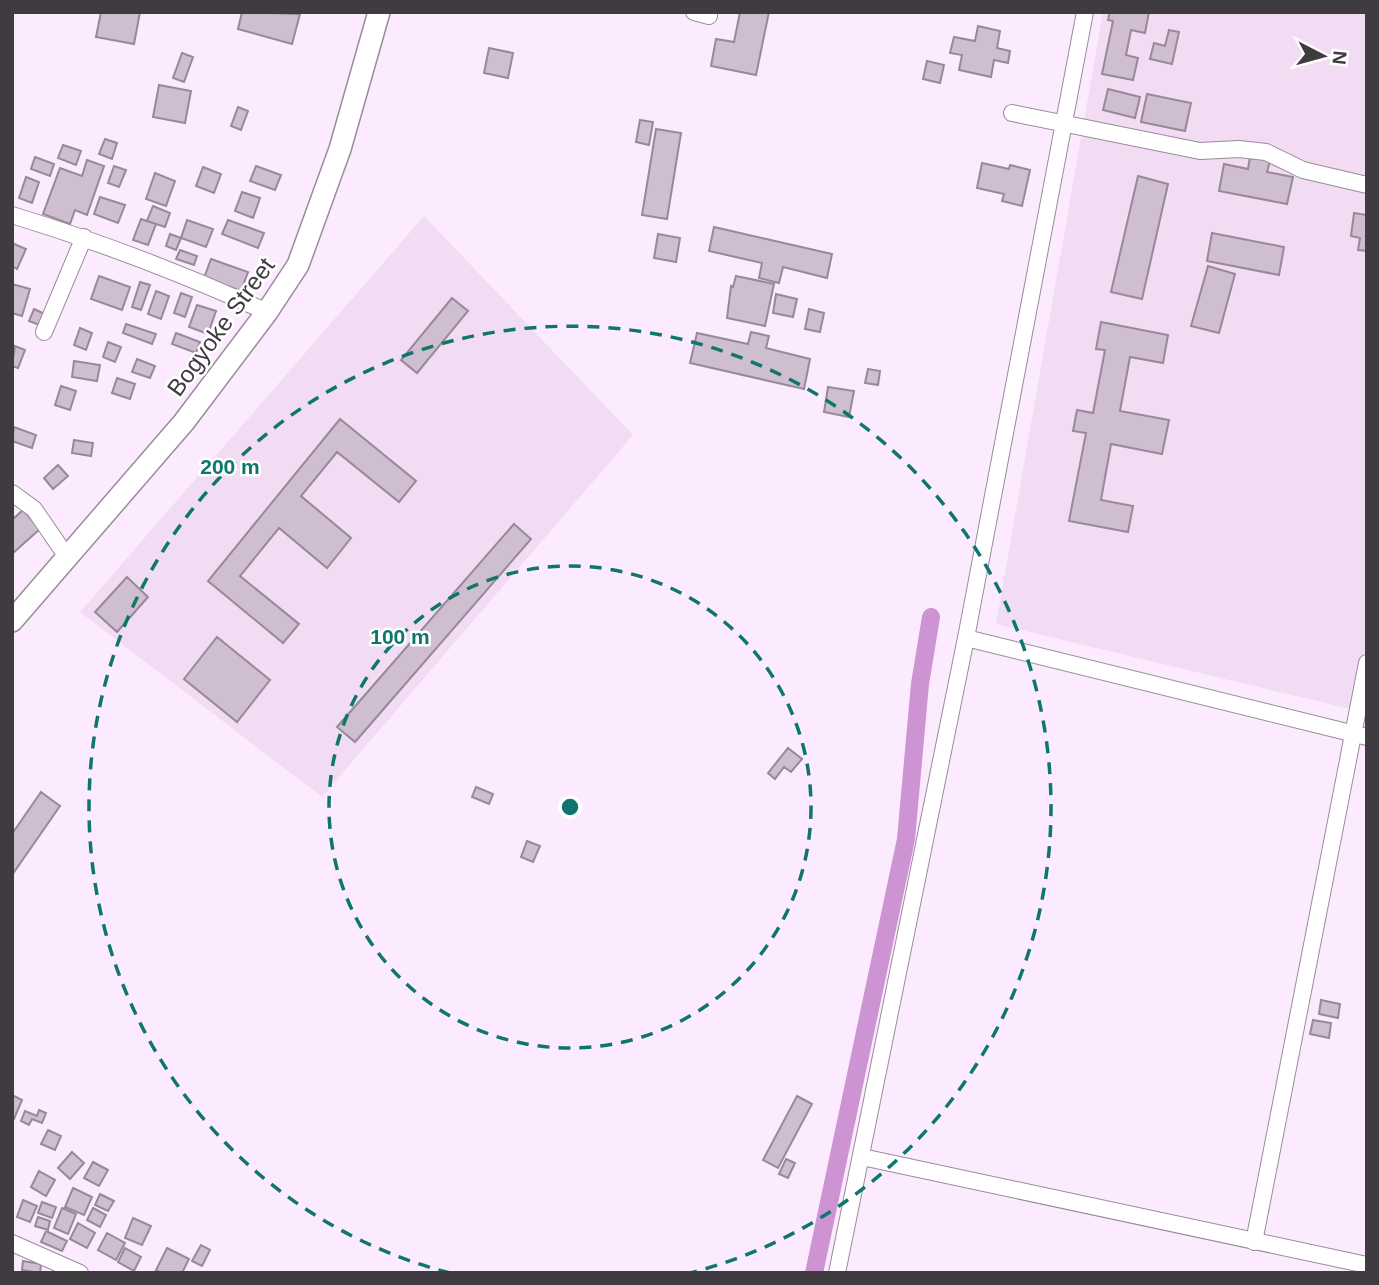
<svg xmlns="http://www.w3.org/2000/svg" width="1379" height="1285" viewBox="0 0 1379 1285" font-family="Arial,sans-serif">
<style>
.built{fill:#f1dcf3}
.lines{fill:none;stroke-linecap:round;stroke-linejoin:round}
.canal{stroke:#cd93d3;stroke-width:18}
.building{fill:#cebed0;stroke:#988899;stroke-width:2}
.minor-casing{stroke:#9a8b9c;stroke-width:18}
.major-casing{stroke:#9a8b9c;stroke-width:24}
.minor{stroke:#fff;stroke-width:16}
.major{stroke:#fff;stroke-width:21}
.ring{fill:none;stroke:#0f766e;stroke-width:3.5;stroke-dasharray:12 9}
.labels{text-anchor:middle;stroke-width:5;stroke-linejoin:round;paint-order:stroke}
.street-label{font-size:24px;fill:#403a41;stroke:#fff}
.centre{fill:#0f766e;stroke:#fff;stroke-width:3.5}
.ring-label{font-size:21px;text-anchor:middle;font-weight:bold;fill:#0f766e;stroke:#fff;stroke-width:5;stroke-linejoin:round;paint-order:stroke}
</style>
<rect width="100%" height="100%" fill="#fcebfe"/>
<path class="built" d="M1103 12H1367V713L996 624Z
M424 216 633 435 322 797 80 612Z"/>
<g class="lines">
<path class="canal" d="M814 1273 906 839 920 684 931 617"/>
</g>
<path class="building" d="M101 12H140L134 44 96 37Z
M242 12 300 14 292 44 238 29Z
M740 12H769L756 75 711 66 716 39 734 42Z
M1110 12H1149L1145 33 1131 30 1126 55 1138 58 1133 80 1102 74 1113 21 1108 20Z
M978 26 1000 31 997 48 1010 51 1008 63 994 60 991 77 959 70 962 55 950 53 954 37 975 41Z
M1169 30 1179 32 1172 64 1150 59 1154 43 1165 46Z
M489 48 513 53 508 78 484 73Z
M182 53 193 57 184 82 173 78Z
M927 61 944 65 940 83 923 79Z
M159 85 191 91 185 123 153 117Z
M1108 89 1140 97 1135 118 1103 110Z
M1147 94 1191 103 1185 131 1141 122Z
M238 107 248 111 241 130 231 126Z
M640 120 653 122 649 145 636 142Z
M656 129 681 133 667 219 642 215Z
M105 139 117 143 112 159 99 154Z
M63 145 81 151 76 165 58 158Z
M35 157 54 164 50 176 31 169Z
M1250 157 1270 161 1267 172 1293 177 1287 204 1219 191 1224 164 1248 169Z
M87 160 104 166 87 215 75 210 70 224 43 214 60 168 82 176Z
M982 163 1009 169 1010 165 1030 170 1022 206 1002 201 1004 194 977 188Z
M114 166 126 170 119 187 108 183Z
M256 166 281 175 275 190 250 181Z
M203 167 221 174 214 193 196 186Z
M155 173 175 181 166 206 146 199Z
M1138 176 1168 184 1142 299 1111 292Z
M26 177 39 182 32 203 19 198Z
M242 192 260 198 253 218 235 211Z
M100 197 125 205 118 223 94 214Z
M153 206 170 213 165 227 147 221Z
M1354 213 1367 215V251L1358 250 1360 238 1351 236Z
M141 219 156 224 148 245 133 240Z
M187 220 213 229 206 247 181 238Z
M228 220 264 233 258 248 222 234Z
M714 227 832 254 827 278 783 267 779 283 759 278 762 263 709 251Z
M1212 233 1284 247 1279 275 1207 261Z
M170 234 181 238 176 250 166 246Z
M658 234 680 238 676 262 654 258Z
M12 243 26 249 17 269 12 266Z
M180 250 197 256 194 265 176 259Z
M211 259 248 272 241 291 204 278Z
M1208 266 1235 274 1219 333 1191 326Z
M99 276 130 287 122 310 91 299Z
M736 276 774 284 765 326 727 318 731 286 733 287Z
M140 282 150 285 141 310 132 307Z
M12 284 30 289 22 316 12 313Z
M156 291 169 296 161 319 148 314Z
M181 293 192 297 185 317 174 313Z
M776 294 797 299 793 317 773 313Z
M452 298 468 311 417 373 401 360Z
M197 305 216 311 208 334 189 327Z
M34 309 47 315 42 326 29 321Z
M809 309 824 313 820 332 805 329Z
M1101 322 1168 335 1163 363 1130 357 1120 411 1169 420 1162 454 1111 444 1101 500 1133 506 1128 532 1069 521 1086 433 1073 431 1077 410 1093 413 1105 350 1096 349Z
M126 324 156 334 152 344 123 333Z
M80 328 92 333 86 350 74 345Z
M751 332 769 336 766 348 810 359 804 389 690 363 697 333 748 344Z
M176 333 200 342 196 353 172 344Z
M108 342 121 347 115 362 103 357Z
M15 346 25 350 18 368 12 366Z
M137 359 155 366 150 378 132 372Z
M74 361 100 365 97 381 72 377Z
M868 369 880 371 878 385 865 383Z
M117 378 135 384 130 399 112 393Z
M61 386 76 391 70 410 55 405Z
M828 387 854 391 849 417 824 412Z
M340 419 416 481 399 502 337 452 301 496 351 538 327 568 279 528 240 576 299 624 283 643 208 581Z
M14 427 36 435 32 448 12 441Z
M74 440 93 443 91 456 72 453Z
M58 465 68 476 53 489 44 478Z
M23 510 40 529 12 554V520Z
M514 524 531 539 355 742 337 727Z
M127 577 148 597 117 632 95 612Z
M217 637 270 680 237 722 184 679Z
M788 748 802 759 791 772 784 767 775 779 768 773Z
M476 787 493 794 489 804 472 797Z
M41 792 60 806 12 875V834Z
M527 841 540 846 533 862 521 857Z
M1321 1000 1340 1004 1338 1018 1319 1014Z
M1313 1020 1331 1023 1329 1038 1310 1034Z
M12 1095 22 1100 14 1119H12Z
M797 1096 812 1104 778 1168 763 1160Z
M39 1110 46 1113 42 1123 32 1119 29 1125 21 1121 25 1111 37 1116Z
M48 1130 61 1136 55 1150 41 1144Z
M72 1152 84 1163 70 1179 58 1168Z
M786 1159 795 1163 788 1178 779 1174Z
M93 1162 108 1170 99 1186 84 1178Z
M39 1171 55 1180 46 1196 31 1187Z
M73 1188 92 1197 84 1215 65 1207Z
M100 1194 114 1201 108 1211 95 1205Z
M23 1200 37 1206 30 1222 17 1217Z
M42 1202 56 1207 52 1218 38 1213Z
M62 1208 76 1214 68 1234 54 1228Z
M93 1208 106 1215 100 1227 87 1220Z
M38 1217 50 1221 48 1230 35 1226Z
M133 1218 151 1226 142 1245 125 1238Z
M78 1223 95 1233 87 1248 70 1239Z
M46 1231 67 1241 62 1251 41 1242Z
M107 1233 125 1243 116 1260 98 1250Z
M201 1245 210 1250 202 1266 192 1261Z
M125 1248 141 1257 134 1271 118 1262Z
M167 1248 189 1259 182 1273H161L156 1270Z
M23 1261 41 1264 40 1273 22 1270Z"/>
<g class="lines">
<g class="minor-casing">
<path id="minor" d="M694 12 709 16
M1012 113 1200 151 1239 149 1266 152 1303 170 1367 185
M12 215C100 242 184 274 267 312
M44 332 84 237
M12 493 34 509 67 557
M966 638 1367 737
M862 1157 1367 1265
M1254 1242 1367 663
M12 1243 80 1273
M837 1273 966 638 1085 12"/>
</g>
<g class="major-casing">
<path id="major" d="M12 621 184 422 267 312 298 265 340 149 379 12"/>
</g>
<use href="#minor" class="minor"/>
<use href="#major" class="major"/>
</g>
<g class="ring">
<circle cx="570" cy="807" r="241"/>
<path d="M450 1273A481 481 0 1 1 690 1273"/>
</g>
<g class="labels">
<g class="street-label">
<text transform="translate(221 327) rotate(-54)" y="8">Bogyoke Street</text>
</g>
</g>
<circle cx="570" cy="807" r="10" class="centre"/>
<g class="ring-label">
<text x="230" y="474">200 m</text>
<text x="400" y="644">100 m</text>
</g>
<rect width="1379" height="1285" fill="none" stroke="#403a41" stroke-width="28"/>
<g transform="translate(1323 56) rotate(96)" stroke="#ffffff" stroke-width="5" paint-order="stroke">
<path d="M0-5L12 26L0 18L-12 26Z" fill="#403a41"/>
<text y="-10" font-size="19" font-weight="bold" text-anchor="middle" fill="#403a41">N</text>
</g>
</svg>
